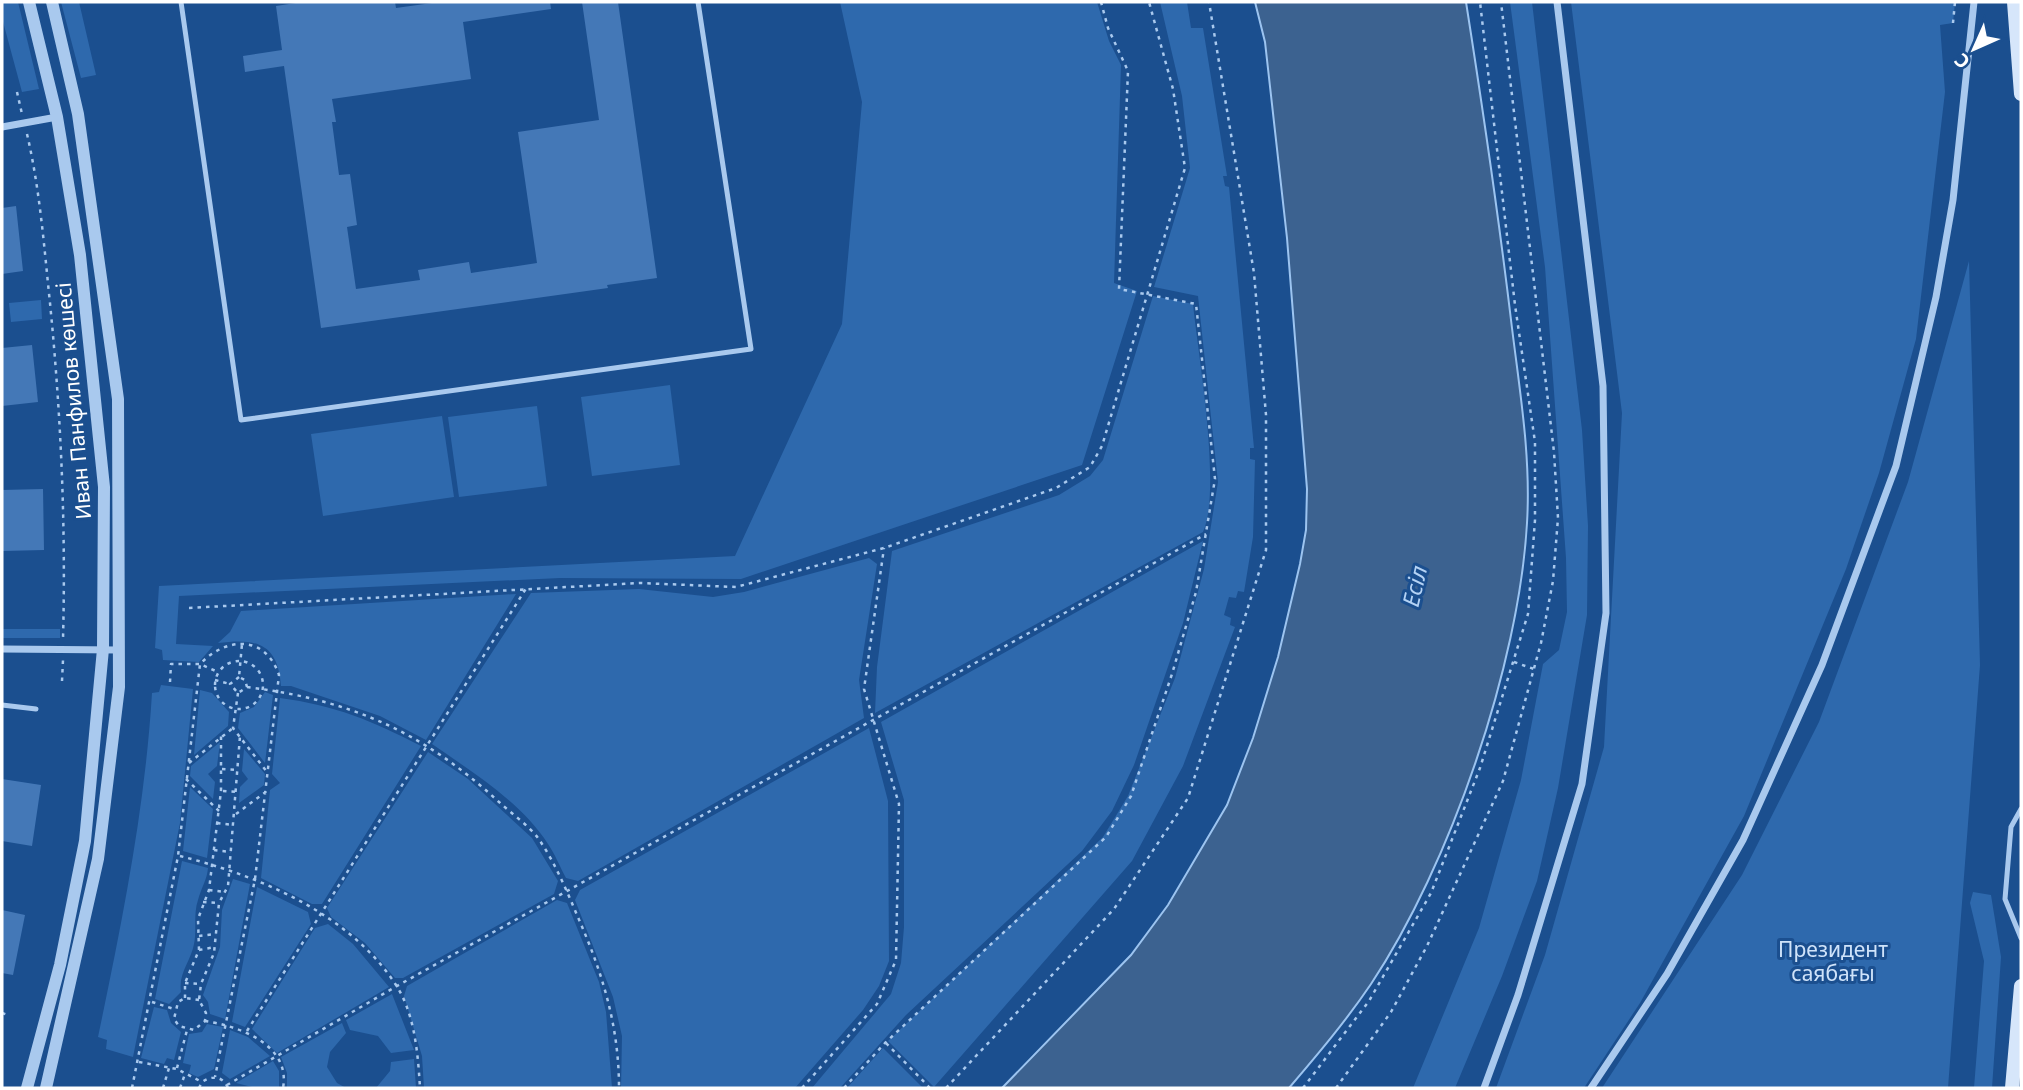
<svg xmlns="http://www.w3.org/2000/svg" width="2023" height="1090" viewBox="0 0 2023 1090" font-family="'Noto Sans',sans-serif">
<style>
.green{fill:#2e69ad}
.water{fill:#3c6290;stroke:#9cc4f0;stroke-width:2}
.building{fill:#4478b7}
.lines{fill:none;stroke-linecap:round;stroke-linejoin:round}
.path{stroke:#a9c9ee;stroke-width:2.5;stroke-dasharray:3.5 5;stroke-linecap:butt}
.service{stroke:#a9c9ee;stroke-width:5}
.minor{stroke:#a9c9ee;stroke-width:7}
.tertiary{stroke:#a9c9ee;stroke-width:12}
.secondary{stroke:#d6e6fa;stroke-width:14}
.labels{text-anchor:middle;stroke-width:6;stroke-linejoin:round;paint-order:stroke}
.street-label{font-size:21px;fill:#fff;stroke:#1b4f8f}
.park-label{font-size:21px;fill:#cfe3fa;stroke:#1b4f8f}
.water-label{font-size:23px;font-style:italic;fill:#b5d3f5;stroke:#1b4f8f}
</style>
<rect width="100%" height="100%" fill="#1b4f8f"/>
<path class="green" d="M2 2H18L39 89 22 92 2 18Z
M61 2H79L96 75 81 78Z
M840 2H1097L1109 41 1121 65 1114 283 1137 291 1082 465 741 579 560 578 179 596 176 644 213 646 199 662 163 660 162 650 155 648 159 586 735 556 842 324 862 102Z
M1160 2H1187L1191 28H1203L1227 176H1223L1225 186 1229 187 1254 448H1250V459L1255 460 1253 537 1244 592 1238 591 1236 598 1229 597 1224 615 1231 618 1230 625 1235 627 1183 766 1132 861 934 1087 888 1041 1103 837 1128 796 1175 678 1204 569 1218 482 1198 296 1154 287 1190 168 1182 96Z
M1510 2H1532L1582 430 1588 526 1587 615 1558 788 1537 881 1502 976 1455 1088H1413L1479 928 1521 780 1543 664 1559 650 1567 612 1566 558 1545 267Z
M1571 2H1955L1953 23 1940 25 1945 92 1916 339 1879 473 1846 569 1744 816 1640 1003 1584 1088H1496L1545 955 1604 747 1622 413Z
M1969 261 1980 665 1948 1088H1602L1742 875 1819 722 1908 482Z
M1153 296 1193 304C1198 355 1222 489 1203 532L875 713 877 667 892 551 1059 495 1090 476 1103 460Z
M41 300 42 319 11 322 9 303Z
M670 385 680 465 592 476 581 397Z
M537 406 547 486 459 497 448 417Z
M442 416 454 497 323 516 311 434Z
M1203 541 1183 623 1161 687 1134 765 1112 811 1082 851 906 1015 840 1088H812L891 994 901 963 904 927V800L881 722Z
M869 558 877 564 859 680 864 718 578 881 566 878C560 867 555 854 548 844 521 802 472 772 432 744L531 593 639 589 713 597 744 592Z
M516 594 426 740 380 716 291 686H281C278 643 256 638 218 643L230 632 241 611Z
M2 629H60V638H2Z
M161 685 193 689 180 823 133 1057 106 1049 107 1040 98 1037C122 922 145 809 152 693L159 692Z
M200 690 212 693 229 712 228 726 194 755Z
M265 692 273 695 265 763 238 728 240 713 254 707Z
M280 698C334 705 373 721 421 746L322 904H312L261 878 270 790 280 783 272 774Z
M869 728 888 801 889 961 879 986 863 1010 795 1088H621L622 1036 613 997 575 900 580 890Z
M220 742 217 766 208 774 215 782 213 799 190 776 191 766Z
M244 749 265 774 264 785 239 803 240 787 248 779 242 771Z
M428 752 468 779 532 838 558 881 554 894 403 978H395L365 943 331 917 327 908Z
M190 787 213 809 207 858 183 851Z
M182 861 208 868C207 880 201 888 198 900 193 915 197 930 194 944 191 961 178 973 181 992L169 1004 155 999Z
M233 879 250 884 225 1019 210 1014 208 1002 203 995 220 947 222 910Z
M257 887 308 912 311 924 245 1027 232 1022Z
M1973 892 1991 895 2001 957 1992 1088H1974L1984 961 1970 903Z
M557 900 567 903 599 982 606 1012 612 1088H424L422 1056 404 996 407 986Z
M328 924 353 944 389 987 277 1053 252 1029 315 928Z
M392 994 414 1050 391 1053 378 1036 350 1030 346 1020Z
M154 1007 167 1010 171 1023 181 1032 174 1060 167 1058 164 1064 141 1058Z
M342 1023 346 1033 330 1052 327 1067 337 1083 346 1088H287V1073L281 1057Z
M207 1024 223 1027 214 1069 198 1077 189 1073 191 1065 183 1063 189 1034 202 1032Z
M230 1030 248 1037 270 1056 230 1079 222 1073Z
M883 1048 923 1088H847Z
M414 1059 416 1088H376L390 1071 391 1062Z
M273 1061 279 1071V1088H256L236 1083Z"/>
<path class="water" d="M1255 2H1466C1483 110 1499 219 1512 328 1520 393 1531 457 1527 523 1519 665 1450 865 1371 984 1346 1021 1318 1054 1289 1088H1002L1131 955 1168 905 1227 805 1253 738 1278 657 1300 564 1306 530 1307 489 1287 238 1265 42Z"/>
<path class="building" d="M302 2H395L396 8 439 2H550L551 9 463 22 471 79 332 99 336 122H332L339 175 350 174 357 225 347 227 356 289 420 280 418 270 469 262 471 273 537 263 518 132 599 120 582 2H618L657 278 607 285 608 288 321 328 284 66 245 72 243 56 282 50 276 6Z
M16 206 23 271 2 274V208Z
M32 345 38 402 2 406V348Z
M43 489 44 550 2 551V490Z
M2 779 41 785 32 846 2 841Z
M2 910 25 915 13 975 2 973Z"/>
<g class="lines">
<path class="path" d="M1953 23 1955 2
M17 92 22 114
M27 134C40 190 44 246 50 303 61 415 66 527 63 639
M189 608 640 583 736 587 884 548 1056 488 1090 467 1102 446 1185 168 1173 89 1149 2
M215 685a24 24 0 1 1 48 0a24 24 0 1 1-48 0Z
M1514 662 1534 669
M239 677 230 684 238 693 247 687 245 680 239 677 242 644
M215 680 230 684
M62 681 63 660
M170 682 171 664H200L218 672
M247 687C350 700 422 731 499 802 511 813 528 825 538 838 557 865 570 899 583 929 605 981 619 1031 619 1088
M238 693 233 728 267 772
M189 763 233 728
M222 769 239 770
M186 779 219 811
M223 791 237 792
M236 814 267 791
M217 823 234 825
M214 850 231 852
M180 856C259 876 349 913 396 985 415 1014 418 1055 420 1088
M209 890 225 892
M203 902 219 903
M199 936 216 934
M199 950 215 947
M185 983 201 984
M185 998V983L199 950 198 919 209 890 221 791V736
M199 1000 185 998 178 1002 174 1019 179 1026 194 1030 205 1021 206 1013 199 1000 201 984 214 953 219 903 228 886 240 736
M152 1002 174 1009
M2 1013 8 1015
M205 1021C238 1026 291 1044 283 1088
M247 1031 527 587
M886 1043 930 1088
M139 1062 177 1069 202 1082
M177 1068 187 1030
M227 1085 397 986 1206 534
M132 1088 178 856 200 664C226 637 265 634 279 675L255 879 215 1077
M163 1088 169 1068
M180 1088 185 1074
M199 1088 202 1082C212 1075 223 1076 228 1088
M802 1088 877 1004 896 960 899 804 864 689 884 548
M844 1088 885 1043 1106 837 1131 796 1172 674 1196 592 1215 479 1196 304 1119 289 1128 71 1108 28 1101 2
M946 1088 1114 909 1188 798 1266 550V415L1254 273 1209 2
M1303 1088 1369 1001 1431 893 1480 768 1528 614 1535 520V442L1515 305 1480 2
M1336 1088 1391 1012 1427 946 1503 781 1541 643 1553 581 1558 518 1554 452 1501 2"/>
<path class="service" d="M181 2 241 420 751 349 698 2
M2 705 36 709
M2021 809 2011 827 2005 899 2021 938"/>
<path class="minor" d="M2 127 57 117
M2 649 118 650
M1484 1088 1518 995 1582 784 1606 613 1603 386 1557 2
M1591 1088 1667 974 1743 840 1822 665 1896 466 1936 297 1953 200 1974 2"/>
<path class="tertiary" d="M27 1088 60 965 85 841 103 649 104 487 80 255 57 117 29 2
M46 1088 98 859 119 687 118 399 78 114 52 2"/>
<path class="secondary" d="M2014 2 2021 94
M2012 1088 2021 986"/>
</g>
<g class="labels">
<g class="street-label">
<text transform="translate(74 401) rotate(-95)" y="7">Иван Панфилов көшесі</text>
</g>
<g class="park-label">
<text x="1833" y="957">Президент<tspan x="1833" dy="24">саябағы</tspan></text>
</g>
<g class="water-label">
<text transform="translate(1415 586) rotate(-77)" y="8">Есіл</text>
</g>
</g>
<rect width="2023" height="1090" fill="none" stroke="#ffffff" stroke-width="7"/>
<g transform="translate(1974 49) rotate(225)" stroke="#1b4f8f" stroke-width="5" paint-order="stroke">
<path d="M0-5L12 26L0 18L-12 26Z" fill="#ffffff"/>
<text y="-10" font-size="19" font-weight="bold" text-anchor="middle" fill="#ffffff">С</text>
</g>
</svg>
